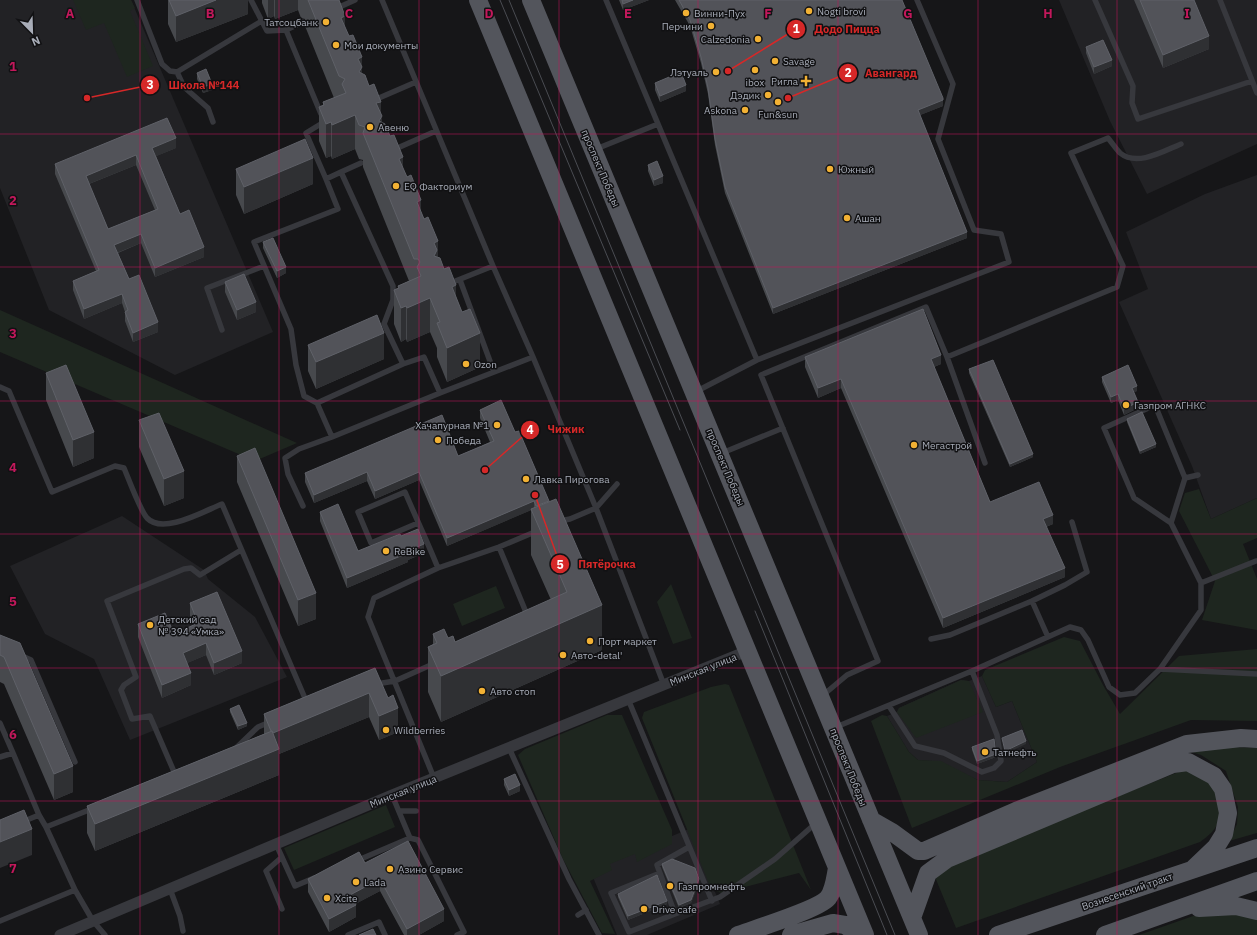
<svg xmlns="http://www.w3.org/2000/svg" width="1257" height="935" viewBox="0 0 1257 935" font-family="'IBM Plex Sans',sans-serif">
<style>
.built{fill:#222225}
.green{fill:#1e261f}
.lines{fill:none;stroke-linecap:round;stroke-linejoin:round}
.lane{stroke:#37383d;stroke-width:5.5}
.street{stroke:#37383d;stroke-width:11}
.primary{stroke:#53555c;stroke-width:18}
.tram{stroke:#4a4c52;stroke-width:1}
.wall{fill:#47494d;fill-rule:evenodd}
.shaded-wall{fill:#2f3033}
.building{fill:#525359;stroke:#5f6168;fill-rule:evenodd}
.grid{fill:none;stroke:#c2185b;stroke-width:1;stroke-opacity:0.55}
.poi-dot{fill:#f2b134;stroke:#111113;stroke-width:1.5}
.labels{text-anchor:middle;stroke-width:3;stroke-linejoin:round;paint-order:stroke}
.poi-label{font-size:10px;fill:#a8adb8;stroke:#111113;text-anchor:start}
.street-label{font-size:10px;fill:#a8adb8;stroke:#111113}
.grid-label{font-size:13px;text-anchor:middle;font-weight:bold;fill:#c2185b;stroke:#111113;stroke-width:3;stroke-linejoin:round;paint-order:stroke}
.leader{fill:none;stroke:#d62828;stroke-width:1.5}
.callout-dot{fill:#d62828;stroke:#111113;stroke-width:1.5}
.mark-label{font-size:12px;text-anchor:middle;font-weight:bold;fill:#fff}
.callout-label{font-size:11px;text-anchor:middle;font-weight:bold;fill:#d62828;stroke:#111113;stroke-width:3;stroke-linejoin:round;paint-order:stroke}
</style>
<rect width="100%" height="100%" fill="#161618"/>
<path class="built" d="M0 0H131L273 332 175 375 49 310 0 188Z
M1059 0H1257V144L1147 194 1110 121Z
M1257 175V498L1211 519 1192 466 1119 302 1148 289 1126 232 1205 194Z
M122 516 204 570 208 579 255 617 287 677 130 740 94 659 45 634 10 566Z
M982 676 996 707 1012 701 1037 762 1007 782 978 780 932 761 918 760 909 752 887 716 897 712 899 708 961 680 969 681Z
M689 829 720 904 647 935H617L590 870Z"/>
<path class="green" d="M73 0H131L135 8 130 11 153 66 127 77 104 23 86 30Z
M0 310 297 443 255 461 0 352Z
M1199 489 1211 519 1257 498V538L1243 544 1257 579V630L1202 620 1215 581 1179 511 1185 493Z
M671 584 692 638 673 644 657 602Z
M496 586 505 608 462 626 453 604Z
M1064 637 1080 641 1103 685 1120 714 1179 656 1257 649V721L1191 720 1060 767 912 828 871 721 882 715 887 716 909 752 918 760 941 761 978 780 1007 782 1037 762 1012 701 996 707 982 676 985 670Z
M961 680 969 681 983 712 916 738 897 712 899 708Z
M725 684 729 685 811 890 799 873 722 893 715 891 710 886 642 718 644 712 711 687Z
M607 715H622L672 830V844L637 862 635 854 610 864 612 870 590 881 615 934 602 933 563 859 518 755 525 749Z
M1210 746 1257 748V833L1229 841 1237 824 1238 807 1226 771 1201 755 1186 750Z
M1186 769C1191 770 1196 771 1201 774 1219 784 1227 817 1212 832 1208 836 1204 839 1200 842L956 928 935 877 945 865Z
M386 805 395 827 294 870 284 848Z
M1236 901 1257 911V935H1139Z"/>
<g class="lines">
<path class="lane" d="M137 0 162 64 170 71 177 72 260 22
M251 0 267 31 286 30 321 114
M382 0 493 266 533 357 596 508 664 685
M606 0 757 360
M1095 0 1133 86 1132 103 1138 119 1252 81
M1220 0 1257 93
M335 9 355 0
M286 30 303 22
M177 72 184 87 208 108 213 122
M372 101 416 82
M324 122 306 133 326 179 341 172 393 286V300L384 324 403 364 424 357 440 393 533 357
M596 149 658 124
M393 150 436 131
M341 172 361 163
M460 280 494 372
M448 284 493 266
M222 330 207 288 264 266
M947 357 985 463
M0 387 9 391 52 492 115 466 124 468C129 480 140 510 147 518 163 535 204 511 222 504L307 703
M697 391 757 360 1009 262 1001 234 974 230 938 139 953 84 917 0
M317 403 304 396 296 365 291 329 254 242 338 209 326 179
M332 437 317 403 403 364
M722 453 783 428
M303 506 288 474 285 458 299 449 332 437 440 393
M560 521 570 519 596 508 617 484
M418 523 371 543 358 512 405 492C416 518 428 543 438 568
M1171 523 1134 498 1104 428 1155 405 1185 478
M499 547 528 617
M1201 583 1256 561
M1032 601 1048 637
M931 639 950 635 1032 601 1065 585 1087 572 1072 522
M20 655 31 660 75 762
M1160 669 1257 674
M376 684 395 681 433 664
M822 696 847 675 878 661 761 375 926 307 947 357 1117 287 1123 266 1071 153 1108 138C1112 143 1116 149 1120 153 1137 167 1164 151 1181 144
M628 699 712 901
M889 706 915 746 944 753 982 772 994 768 1001 761 997 735 972 671
M0 723 13 753
M836 727 972 671 1070 627 1081 630 1088 640 1109 687 1120 695 1135 693 1160 669 1201 610V583L1171 523 1185 478 1198 475
M236 748 258 727 270 722
M509 748 569 879 599 935
M0 757 13 753 39 815 46 827
M175 774 150 716 132 719 121 690 124 685 136 677 107 601 184 569 191 568 200 575 241 550
M434 778 368 617 374 598 438 568 499 547 537 531
M94 808 46 827 75 890 93 921 105 935
M399 811H416
M22 822 39 815
M410 838 418 840 464 932 457 935
M276 844 295 886 314 878
M689 847 657 865 675 914 720 897 775 859 816 823
M282 857 266 871 282 909
M356 861 410 838 392 795
M660 873 611 893 629 932 675 914
M170 889 180 916 183 931
M578 915 586 910
M0 921 75 890
M348 935 379 922 385 935"/>
<path class="street" d="M60 935 392 795 747 651"/>
<path class="primary" d="M478 0 865 935
M531 0 919 935
M871 820 892 832 918 851H924L1016 811 1187 744 1241 738 1257 739
M1199 908 1236 906 1257 911
M912 918 928 873 947 859 1173 764 1188 762 1214 776 1223 789 1228 813 1224 834 1216 847 1194 868
M738 935C755 929 819 909 828 898 834 890 835 878 837 868
M791 935 833 923 845 925 859 935
M998 935 1257 848
M1105 935 1257 881"/>
<path class="tram" d="M500 0 680 430
M509 0 895 935
M755 611 887 935"/>
</g>
<path class="wall" d="M168 0H248V14L176 42 168 24Z
M262 0H339L345 28 362 74 381 114 382 123 403 169 421 212 438 257 456 297 480 367 447 382 437 357V348L430 332 407 342 406 339 401 342 394 324V290L398 288V286L409 281 363 167V160L359 159 355 149 332 159 331 156 326 158 319 141V107L323 105V102L334 98 305 26V19L301 18 298 10 275 19 274 16 268 19 262 3Z
M619 0H649L623 10Z
M675 0H902L943 104V106L920 115 967 238 773 314 725 193 715 145 708 94 701 63 690 26Z
M1134 0H1194L1209 49 1163 68Z
M1086 47 1112 66 1094 74 1086 53Z
M197 73 212 90 203 93 197 79Z
M655 83 686 91 660 102 655 90Z
M176 148 156 156 180 214 204 257 155 277 141 243 118 253 129 279 158 332 133 342 125 321V312L122 303 84 319 73 290V281L96 271 55 174V164ZM136 165 155 210 108 229 89 184Z
M648 165 663 183 654 186 648 171Z
M236 169 313 184 244 214 236 195Z
M263 242 286 273 277 278 263 248Z
M225 282 256 312 237 320 225 292Z
M308 345 384 359 316 389 308 371Z
M805 357 941 364 934 367 990 502 1053 524 1046 527 1065 577 943 628 841 388 818 398 805 367Z
M969 369 1033 457 1010 467 969 373Z
M46 373 94 458 73 467 46 400Z
M1102 377 1137 391 1134 392 1138 408 1124 415 1118 400 1111 403 1102 382Z
M480 410 515 432 549 502 602 650 441 722 428 692V647L433 644V634L448 638 455 642 551 600 531 555V510L447 546 419 480 375 499 367 481 314 503 305 482V473L458 456 490 442 480 418Z
M1127 419 1156 447 1140 454 1127 422Z
M139 420 184 498 164 506 139 447Z
M237 456 316 619 298 626 237 482Z
M320 512 358 551 401 536 424 553 408 560V562L347 588 320 521Z
M190 603 242 663 214 675 206 655 187 663 191 685 162 698 138 637V624L174 634 194 625 190 616Z
M0 635 73 792 54 800 4 684 0 682Z
M375 668 398 732 379 740 369 717 279 754V775L95 851 87 833V806L264 734V714Z
M230 709 247 726 238 730 230 712Z
M972 747 996 757 977 764 972 750Z
M504 779 520 791 509 796 504 785Z
M365 863 444 921 419 935H404L380 891 355 904 356 917 329 932 308 892V879Z
M662 864 699 882 691 903 679 908 662 867Z
M618 894 667 904 628 920 618 897Z"/>
<path class="shaded-wall" d="M216 0H248V14L176 42V16Z
M268 0H274V16L268 19Z
M275 0H298V10L275 19Z
M633 0H649L623 10V4Z
M345 16V50L341 18Z
M1209 36V49L1163 68V55Z
M362 57V101L358 59Z
M1112 60V66L1094 74V67Z
M212 84V90L203 93V87Z
M686 85V91L660 102V96Z
M943 98V106L918 116V110Z
M381 102V118L382 116V150L376 103Z
M355 115V149L332 159V125Z
M331 122V156L326 158V124Z
M176 138V148L152 158V148Z
M136 155V165L86 185V176Z
M403 157V191L399 159Z
M313 158V184L244 214V187Z
M663 176V183L654 186V180Z
M421 200V234L417 202Z
M967 232V238L773 314V308Z
M141 234V243L114 254V245Z
M438 241V275L434 290V243Z
M204 247V257L155 277V268Z
M286 267V273L277 278V271Z
M456 285V319L452 287Z
M122 294V303L84 319V309Z
M430 298V332L407 342V308Z
M256 302V312L237 320V310Z
M406 306V339L401 342V308Z
M158 322V332L133 342V333Z
M384 333V359L316 389V362Z
M480 333V367L447 382V348Z
M941 355V364L931 368V359Z
M841 379V388L818 398V388Z
M1137 386V391L1132 393V388Z
M1118 394V400L1111 403V397Z
M1138 402V408L1124 415V409Z
M94 432V458L73 467V440Z
M1156 444V447L1140 454V451Z
M1033 454V457L1010 467V464Z
M184 471V498L164 506V479Z
M367 472V481L314 503V495Z
M419 472V480L375 499V491Z
M534 501V509L447 546V538Z
M549 501V509L536 514V506Z
M1053 515V524L1043 528V519Z
M424 544V553L408 560V562L347 588V578Z
M1065 568V577L943 628V618Z
M316 593V619L298 626V600Z
M602 605V650L441 722V676Z
M206 643V655L183 665V653Z
M242 651V663L214 675V663Z
M191 673V685L162 698V685Z
M369 693V717L279 754V775L95 851V824L272 733Z
M398 708V732L379 740V716Z
M247 723V726L238 730V726Z
M1026 741V744L1005 754V751Z
M996 754V757L977 764V761Z
M73 766V792L54 800V774Z
M520 785V791L509 796V790Z
M32 829V855L0 868V842Z
M380 879V891L350 907V895Z
M699 879V882L691 903 679 908V905Z
M667 901V904L628 920V916Z
M356 905V917L329 932V919Z
M444 909V921L419 935H407V929Z"/>
<path class="building" d="M169 0H216L176 16Z
M308 0H339L345 16 341 18 349 36 353 35 362 57 358 59 362 67 359 72 365 75 369 86 374 84 381 102 376 103 382 116 379 121 385 124 390 136 394 135 403 157 399 159 407 177 411 175 421 200 417 202 424 219 428 217 438 241 434 243 437 250 434 256 440 258 444 269 449 267 456 285 452 287 462 312 470 309 480 333 447 348 437 323 440 322 430 298 407 308 406 306 401 308 394 290 399 288 398 286 421 276 417 267 420 262 418 259H414L372 155 363 133 365 127 359 125 355 115 332 125 331 122 326 124 319 107 324 105 323 102 346 93 342 84 345 79 339 76Z
M622 0H633L623 4Z
M679 0H902L943 98V100L918 110 967 232 773 308 725 187 715 139 708 88 701 57 690 20Z
M1140 0H1194L1209 36 1163 55Z
M1103 40 1112 60 1094 67 1086 47Z
M206 69 212 84 203 87 197 73Z
M681 72 686 85 660 96 655 83Z
M167 118 176 138 152 148 180 214 189 210 204 247 155 268 141 234 114 245 129 279 139 275 158 322 133 333 125 312 128 310 122 294 84 309 73 281 99 270 55 164ZM136 155 158 209 108 229 86 176Z
M305 139 313 158 244 187 236 169Z
M657 161 663 176 654 180 648 165Z
M273 238 286 267 277 271 263 242Z
M244 274 256 302 237 310 225 282Z
M923 309 941 355 931 359 990 502 1039 482 1053 515 1043 519 1065 568 943 618 841 379 818 388 805 357Z
M377 315 384 333 316 362 308 345Z
M993 360 1033 454 1010 464 969 369Z
M66 365 94 432 73 440 46 373Z
M1128 365 1137 386 1132 388 1138 402 1124 409 1118 394 1111 397 1102 377Z
M501 400 515 432 519 431 549 501 536 506 534 501 447 538 419 472 375 491 367 472 314 495 305 473 442 415 458 456 494 441 480 410Z
M1142 412 1156 444 1140 451 1127 419Z
M159 413 184 471 164 479 139 420Z
M255 448 316 593 298 600 237 456Z
M556 499 602 605 441 676 428 647 437 643 433 634 444 629 448 638 453 636 455 642 567 592 531 509Z
M338 504 358 551 400 534 401 536 418 529 424 544 408 551V553L347 578 320 512Z
M217 592 242 651 214 663 206 643 183 653 191 673 162 685 138 624 165 613 174 634 198 623 190 603Z
M0 635 20 643 73 766 54 774 4 657 0 655Z
M375 668 388 698 393 695 398 708 379 716 369 693 273 733 272 731H271L264 714Z
M239 705 247 723 238 726 230 709Z
M1022 730 1026 741 1005 751 1002 738Z
M272 731 279 749 95 824 87 806Z
M994 739 996 754 977 761 972 747Z
M515 774 520 785 509 790 504 779Z
M24 810 32 829 0 842V820Z
M408 841 444 909 407 929 380 879 350 895 356 905 329 919 308 879 359 852 365 863Z
M672 859 695 868 699 879 691 900 679 905 662 864Z
M657 875 667 901 628 916 618 894Z
M373 929 376 935H359Z"/>
<path class="grid" d="M140 0V935M279 0V935M419 0V935M559 0V935M698 0V935M838 0V935M978 0V935M1117 0V935M0 134H1257M0 267H1257M0 401H1257M0 534H1257M0 668H1257M0 801H1257"/>
<g class="poi-dot">
<circle cx="809" cy="11" r="4"/>
<circle cx="686" cy="13" r="4"/>
<circle cx="326" cy="22" r="4"/>
<circle cx="711" cy="26" r="4"/>
<circle cx="758" cy="39" r="4"/>
<circle cx="336" cy="45" r="4"/>
<circle cx="775" cy="61" r="4"/>
<circle cx="755" cy="70" r="4"/>
<circle cx="716" cy="72" r="4"/>
<path d="M804 75h4v4h4v4h-4v4h-4v-4h-4v-4h4z"/>
<circle cx="768" cy="95" r="4"/>
<circle cx="778" cy="102" r="4"/>
<circle cx="745" cy="110" r="4"/>
<circle cx="370" cy="127" r="4"/>
<circle cx="830" cy="169" r="4"/>
<circle cx="396" cy="186" r="4"/>
<circle cx="847" cy="218" r="4"/>
<circle cx="466" cy="364" r="4"/>
<circle cx="1126" cy="405" r="4"/>
<circle cx="497" cy="425" r="4"/>
<circle cx="438" cy="440" r="4"/>
<circle cx="914" cy="445" r="4"/>
<circle cx="526" cy="479" r="4"/>
<circle cx="386" cy="551" r="4"/>
<circle cx="150" cy="625" r="4"/>
<circle cx="590" cy="641" r="4"/>
<circle cx="563" cy="655" r="4"/>
<circle cx="482" cy="691" r="4"/>
<circle cx="386" cy="730" r="4"/>
<circle cx="985" cy="752" r="4"/>
<circle cx="390" cy="869" r="4"/>
<circle cx="356" cy="882" r="4"/>
<circle cx="670" cy="886" r="4"/>
<circle cx="327" cy="898" r="4"/>
<circle cx="644" cy="909" r="4"/>
</g>
<g class="labels">
<g class="poi-label">
<text x="817" y="15">Nogti brovi</text>
<text x="694" y="17">Винни-Пух</text>
<text x="318" y="26" text-anchor="end">Татсоцбанк</text>
<text x="703" y="30" text-anchor="end">Перчини</text>
<text x="750" y="43" text-anchor="end">Calzedonia</text>
<text x="344" y="49">Мои документы</text>
<text x="783" y="65">Savage</text>
<text x="708" y="76" text-anchor="end">Лэтуаль</text>
<text x="798" y="85" text-anchor="end">Ригла</text>
<text x="755" y="86" text-anchor="middle">ibox</text>
<text x="760" y="99" text-anchor="end">Дэдик</text>
<text x="737" y="114" text-anchor="end">Askona</text>
<text x="778" y="118" text-anchor="middle">Fun&amp;sun</text>
<text x="378" y="131">Авеню</text>
<text x="838" y="173">Южный</text>
<text x="404" y="190">EQ Факториум</text>
<text x="855" y="222">Ашан</text>
<text x="474" y="368">Ozon</text>
<text x="1134" y="409">Газпром АГНКС</text>
<text x="489" y="429" text-anchor="end">Хачапурная №1</text>
<text x="446" y="444">Победа</text>
<text x="922" y="449">Мегастрой</text>
<text x="534" y="483">Лавка Пирогова</text>
<text x="394" y="555">ReBike</text>
<text x="158" y="623">Детский сад<tspan x="158" dy="12">№ 394 «Умка»</tspan></text>
<text x="598" y="645">Порт маркет</text>
<text x="571" y="659">Авто-detal'</text>
<text x="490" y="695">Авто стоп</text>
<text x="394" y="734">Wildberries</text>
<text x="993" y="756">Татнефть</text>
<text x="398" y="873">Азино Сервис</text>
<text x="364" y="886">Lada</text>
<text x="678" y="890">Газпромнефть</text>
<text x="335" y="902">Xcite</text>
<text x="652" y="913">Drive cafe</text>
</g>
<g class="street-label">
<text transform="translate(601 168) rotate(67)" y="4">проспект Победы</text>
<text transform="translate(726 467) rotate(67)" y="4">проспект Победы</text>
<text transform="translate(703 669) rotate(-22)" y="4">Минская улица</text>
<text transform="translate(849 767) rotate(68)" y="4">проспект Победы</text>
<text transform="translate(403 791) rotate(-22)" y="4">Минская улица</text>
<text transform="translate(1127 891) rotate(-19)" y="4">Вознесенский тракт</text>
</g>
</g>
<g class="grid-label">
<text x="70" y="18">A</text>
<text x="210" y="18">B</text>
<text x="349" y="18">C</text>
<text x="489" y="18">D</text>
<text x="628" y="18">E</text>
<text x="768" y="18">F</text>
<text x="908" y="18">G</text>
<text x="1048" y="18">H</text>
<text x="1187" y="18">I</text>
<text x="13" y="71">1</text>
<text x="13" y="205">2</text>
<text x="13" y="338">3</text>
<text x="13" y="472">4</text>
<text x="13" y="606">5</text>
<text x="13" y="739">6</text>
<text x="13" y="873">7</text>
</g>
<path class="leader" d="M728 71L796 29M788 98L848 73M87 98L150 85M485 470L530 430M535 495L560 564"/>
<g class="callout-dot">
<circle cx="728" cy="71" r="4"/>
<circle cx="788" cy="98" r="4"/>
<circle cx="87" cy="98" r="4"/>
<circle cx="485" cy="470" r="4"/>
<circle cx="535" cy="495" r="4"/>
<circle cx="796" cy="29" r="10"/>
<circle cx="848" cy="73" r="10"/>
<circle cx="150" cy="85" r="10"/>
<circle cx="530" cy="430" r="10"/>
<circle cx="560" cy="564" r="10"/>
</g>
<g class="mark-label">
<text x="796" y="33">1</text>
<text x="848" y="77">2</text>
<text x="150" y="89">3</text>
<text x="530" y="434">4</text>
<text x="560" y="569">5</text>
</g>
<g class="callout-label">
<text x="847" y="33">Додо Пицца</text>
<text x="891" y="77">Авангард</text>
<text x="204" y="89">Школа №144</text>
<text x="566" y="433">Чижик</text>
<text x="607" y="568">Пятёрочка</text>
</g>
<g transform="translate(32 32) rotate(157)" stroke="#111113" stroke-width="3" paint-order="stroke">
<path d="M0-3L7 15L0 10L-7 15Z" fill="#a8adb8"/>
<text y="-6" font-size="11" font-weight="bold" text-anchor="middle" fill="#a8adb8">N</text>
</g>
</svg>
